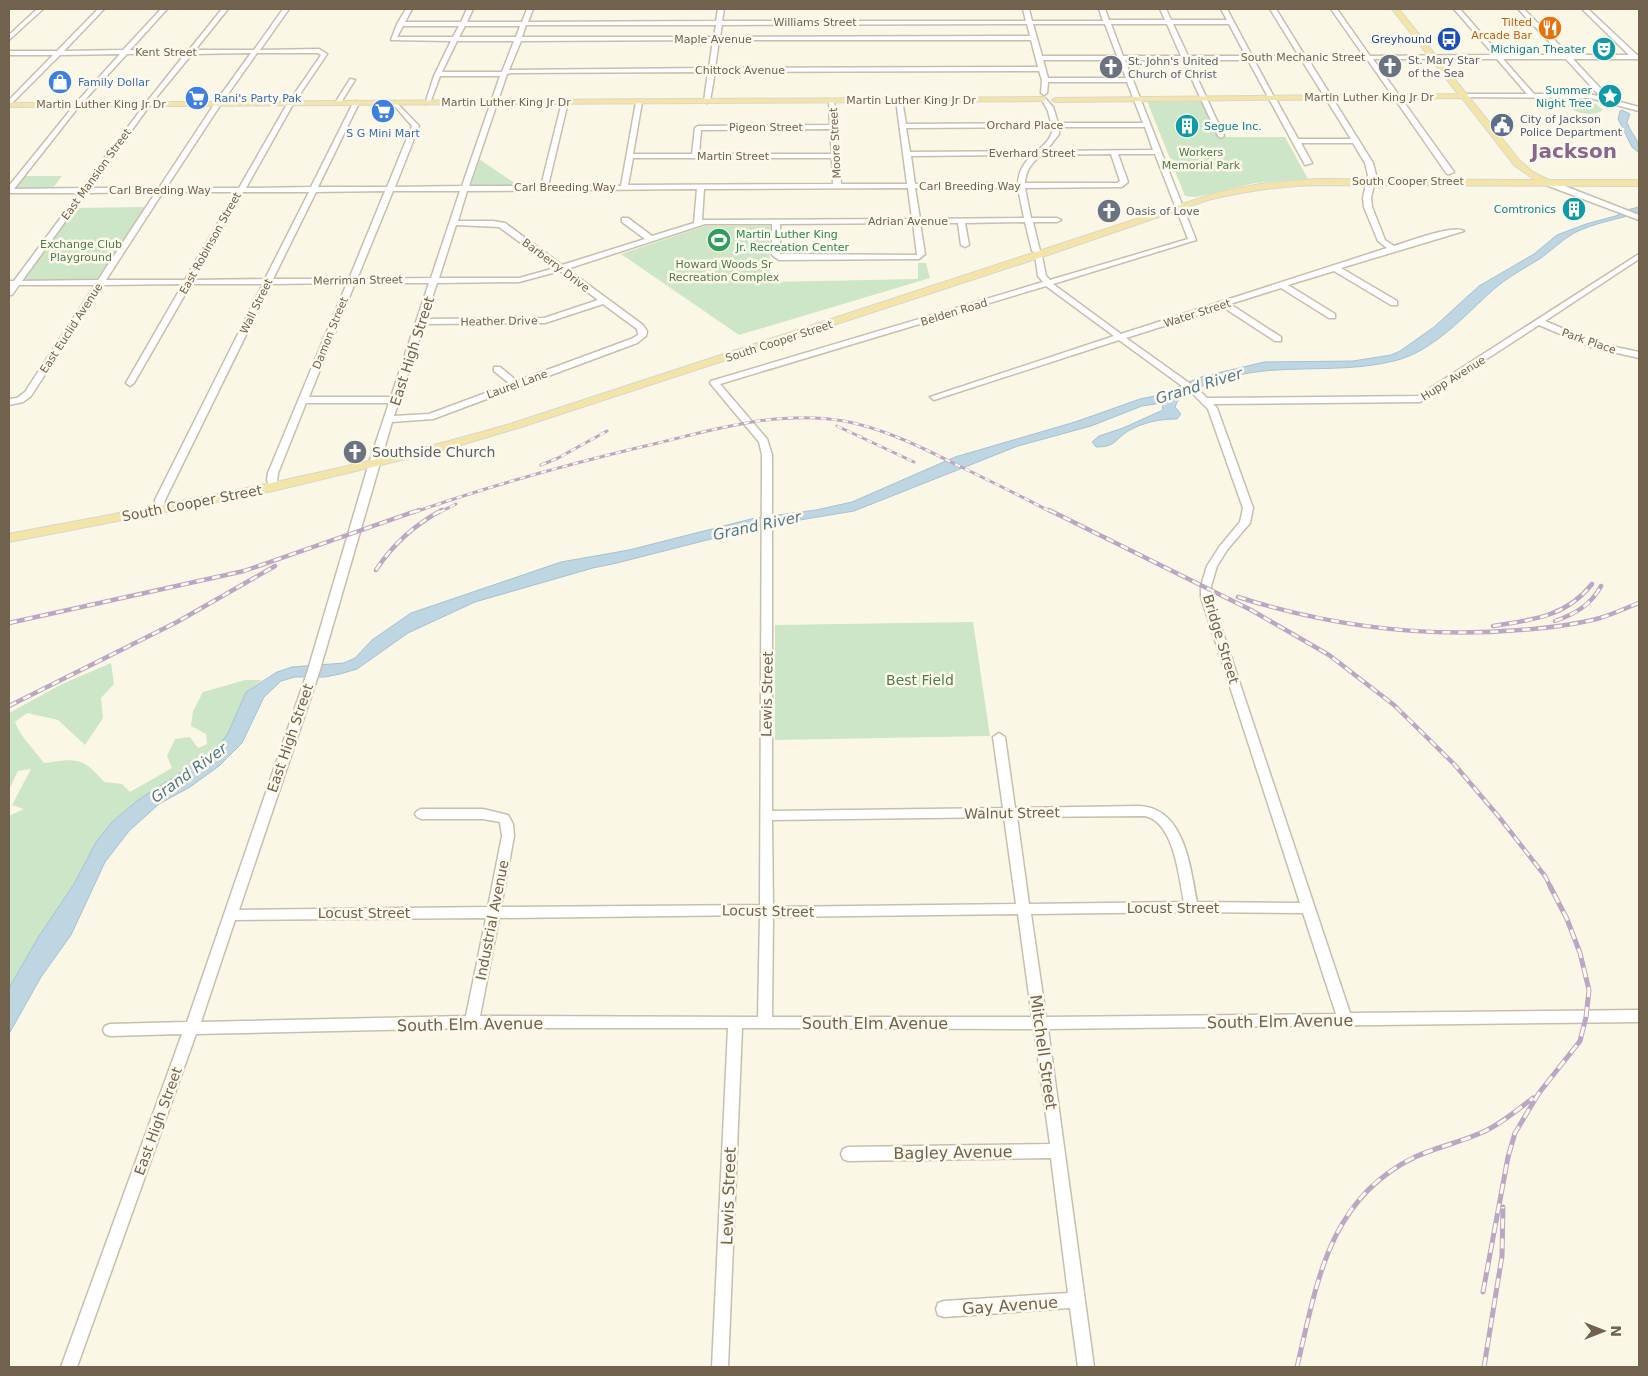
<svg xmlns="http://www.w3.org/2000/svg" width="1648" height="1376" viewBox="0 0 1648 1376" font-family="'DejaVu Sans',sans-serif">
<style>
.green{fill:#cde6c7}
.water{fill:#bed5e2;stroke:#a5c2d2}
.lines{fill:none;stroke-linecap:round;stroke-linejoin:round}
.minor-casing{stroke:#c8beac;stroke-width:3}
.major-casing{stroke:#dad6d1;stroke-width:2}
.minor{fill:#fff;fill-rule:evenodd}
.major{fill:#f2e5a7;fill-rule:evenodd}
.rail-far2-casing{stroke:#bca7c3;stroke-width:3}
.rail-far1-casing{stroke:#bca7c3;stroke-width:4.5}
.rail-casing{stroke:#bca7c3;stroke-width:5}
.rail-far2{stroke:#fdfaed;stroke-width:2;stroke-dasharray:5.5;stroke-linecap:butt}
.rail-far1{stroke:#fdfaed;stroke-width:2.5;stroke-dasharray:8;stroke-linecap:butt}
.rail{stroke:#fdfaed;stroke-width:3;stroke-dasharray:10;stroke-linecap:butt}
.labels{text-anchor:middle;stroke-width:5;stroke-linejoin:round;paint-order:stroke}
.far-street-label{font-size:11px;fill:#71624e;stroke:#fdfaed}
.far-food-label{font-size:11px;fill:#c56008;stroke:#fdfaed;text-anchor:end}
.far-transit-label{font-size:11px;fill:#164399;stroke:#fdfaed;text-anchor:end}
.far-culture-label{font-size:11px;fill:#0d838f;stroke:#fdfaed;text-anchor:end}
.far-worship-label{font-size:11px;fill:#5b616d;stroke:#fdfaed;text-anchor:start}
.far-shop-label{font-size:11px;fill:#366cbe;stroke:#fdfaed;text-anchor:start}
.far-service-label{font-size:11px;fill:#4e5e75;stroke:#fdfaed;text-anchor:start}
.far-park-label{font-size:11px;fill:#4f7b4b;stroke:#fdfaed}
.far-leisure-label{font-size:11px;fill:#27864d;stroke:#fdfaed;text-anchor:start}
.street-label{font-size:14px;fill:#71624e;stroke:#fdfaed}
.worship-label{font-size:14px;fill:#5b616d;stroke:#fdfaed;text-anchor:start}
.park-label{font-size:14px;fill:#4f7b4b;stroke:#fdfaed}
.water-label{font-size:15px;font-style:italic;fill:#51788f;stroke:#fdfaed}
.near-street-label{font-size:16px;fill:#71624e;stroke:#fdfaed}
.far-town-label{font-size:20px;font-weight:bold;fill:#89668d;stroke:#fdfaed}
</style>
<rect width="100%" height="100%" fill="#faf7e7"/>
<path class="green" d="M1203 100 1221 137H1285L1308 179 1255 183 1196 197 1185 196 1147 101Z
M1580 101 1596 104 1603 110C1593 117 1576 114 1568 106L1571 102Z
M479 159 482 161 519 186H471Z
M24 176H62L52 189 15 188Z
M145 207 98 279 94 280 25 281 23 279 76 208Z
M705 226H770L769 282 918 279V263H926L930 278 739 335 621 254Z
M973 622 990 736 775 740V625Z
M111 663 114 684 101 698 103 718 85 745 58 720 27 713 15 722C21 738 34 749 44 763 76 759 82 756 104 782L122 784 130 792 172 768 167 756 175 739 190 737 198 748 207 744 206 734 191 726 193 711 203 692 245 680H262L246 692 228 733 220 744 202 759 138 800 112 822 96 842 74 884 39 936 9 988V816L24 809 12 805 31 769 18 771 9 790V713L62 684Z"/>
<path class="water" d="M1622 110 1630 114 1627 122C1632 137 1639 136 1639 153L1632 147 1618 119 1620 111Z
M1639 207V213C1618 219 1594 223 1574 233 1562 240 1552 250 1541 258 1525 268 1508 277 1494 289 1465 315 1433 352 1394 361 1327 377 1267 358 1200 387 1189 392 1179 394 1175 407L1181 414 1177 419C1160 419 1145 422 1130 430 1114 439 1117 447 1096 447L1092 442 1099 436 1123 428 1163 410 1162 403 1142 406 1091 426 1018 446 854 511 758 527 617 563 593 568 475 602 408 633 357 669 340 674 325 677H295L281 681 264 697 242 743 219 766 190 787 159 804 129 831 105 862 71 935 41 977 9 1034V988L39 936 74 884 96 842 112 822 138 800 202 759 220 744 228 733 246 692 277 672 292 667 344 663 355 658 372 640 411 613 561 562 629 550 755 518 816 510 852 502 955 457 1075 422 1140 399 1169 393 1177 387 1201 377 1264 362 1353 361 1391 355 1400 351 1434 327 1479 286 1534 254 1557 235 1586 224 1619 215 1618 212Z"/>
<g class="lines">
<g class="minor-casing">
<path id="minor" d="M37 9H43L9 40V35Z
M98 9H104L64 51 123 50 161 9H167L130 50H189L222 9H228L195 50H254L283 9H289L260 50 319 49 327 54 292 106 246 188 311 187 353 103 356 101 359 103 318 187H387L412 126 392 103 395 101 419 126 395 187 462 186 500 76H440L430 103 425 104 434 76 451 41 391 40 397 24 406 9H412L405 22H461L467 9H473L467 22H522L527 9H533L528 22 716 21 718 9H724L722 21H1026L1023 9H1029L1032 21H1103L1099 9H1105L1109 20H1165L1160 9H1166L1171 20H1227L1221 9H1227L1252 56H1299L1270 9H1276L1305 56H1364L1331 9H1337L1370 56 1494 55 1454 9H1460L1500 55H1562L1518 9H1524L1569 55H1629L1582 9H1588L1637 55H1639V59H1573L1601 89 1604 94 1602 97 1639 107V111L1590 98 1462 97 1461 96 1464 94H1527L1497 59H1373L1454 172 1450 174H1447L1367 59H1308L1373 163 1376 175 1371 198 1372 207 1385 240 1394 246C1407 242 1454 224 1464 231L1341 268 1397 301V305H1391L1334 271 1288 285 1335 314V318H1329L1281 288 1230 304 1281 337V341H1275L1223 307 1126 338 1199 390 1207 398 1418 396 1639 254V259L1545 321 1597 343 1639 352V358L1591 347 1539 325 1420 402 1213 404 1217 408 1253 508 1250 523 1227 550 1217 566 1211 586V597L1350 1013 1639 1010V1022L1048 1029 1094 1367H1078L1070 1308 944 1317 938 1315 936 1309 938 1303 944 1301 1068 1293 1051 1158 848 1161 843 1159 841 1154 843 1149 848 1147 1050 1144 1034 1029 742 1028 728 1367H712L728 1028H472L196 1034 77 1367H61L182 1034 110 1036 105 1034 103 1030 105 1026 110 1024 187 1022 307 673 369 463 389 403H306L278 473 276 489H270L267 480 268 473 347 283 271 284 165 500 163 512H157L155 500 263 284H191L134 383 130 386 126 383 183 284 103 285 31 396 23 402 9 405V399L17 398 25 392 95 285H19L12 295H9L10 285H9V281H14L79 193H9V186L76 103 120 54 60 55 9 106V100L53 55H9V51H57ZM1027 24 1030 36 720 37 722 25ZM1033 24H1105L1117 56H1042ZM1111 24H1167L1181 56H1123ZM1173 24H1229L1246 56H1188ZM526 25H716L714 37H522ZM403 26H459L453 37H397ZM465 26H520L516 37H459ZM713 40 709 68 509 70 521 41ZM719 40H1031L1038 67 715 68ZM457 41H514L502 72H442ZM251 53 215 103 159 188H90L150 105 192 54ZM257 53H318L321 55 286 106 239 188H166L221 104ZM127 54H185L146 103 82 188 14 189 80 105ZM1301 59 1351 139H1298L1277 101 1275 99 1254 60ZM1503 59H1566L1598 94 1597 96 1590 94H1534ZM1043 60H1119L1126 78H1048ZM1125 60H1183L1218 136 1221 138 1224 136 1189 60H1248L1305 165 1312 163 1301 143H1353L1365 163 1368 175 1363 198 1364 207 1378 241 1387 248 1121 334 1053 284 1196 240ZM1039 71 1042 80 1041 93 1044 95 1047 93 1048 82H1127L1143 123H1058L1053 107 1045 98 1042 100 1048 111 1051 123 906 124 902 100 899 98 896 100 907 184H841L834 100 829 101 830 125 698 126 695 128 692 154H633L642 102 639 100 636 102 621 186H548L568 102 565 100 562 102 541 186H469L507 74 512 73 708 72 704 101 707 103 710 101 715 72ZM1052 127C1053 138 1045 144 1037 151L910 152 906 128ZM1059 127H1145L1153 150 1046 151 1059 134ZM830 129 832 154H699L701 130ZM1111 154 1120 181 1117 183H1025C1026 170 1031 164 1041 155ZM1118 154H1155L1188 239 1050 280 1046 276 1042 256 1035 254 1038 276 1043 282 711 381 710 383 759 442 762 455 760 905 501 907 514 836 513 824 508 815 483 809H421L417 811 415 814 417 817 421 819H483L500 822 502 836 488 907 239 910 319 673 392 422 433 419 637 343 646 336 647 331 643 325 567 269 705 224H772V255L779 260 919 259 925 254 920 223H958L961 245 965 247 969 245 965 223 1025 222 1032 251 1036 253 1040 251 1033 222H1057L1061 220 1057 218H1031L1025 188 1122 187 1128 182ZM1032 155C1023 164 1019 171 1018 183L915 184 911 156ZM633 158H832L833 184 628 185ZM908 188 912 219 702 220 704 189ZM915 188H1018L1024 218 920 219ZM697 189 694 223 652 236 628 218H622V222L645 239 562 265 505 223 493 221H458L467 191ZM385 191 349 279H273L316 192ZM393 191H460L431 278 357 279ZM156 192 98 280 22 281 86 193ZM163 192H236L185 280H106ZM243 192H309L265 279 193 280ZM913 223 917 255 780 254V224ZM456 225 499 227 555 268 519 278H439ZM560 271 598 300 544 318 425 319 437 283 519 282ZM355 283H429L391 397H309ZM1046 286 1114 336 930 397 934 400 937 399 1119 340 1193 394 1208 409 1243 508 1240 522 1220 546 1207 566 1201 586V597L1300 903 1197 902C1190 867 1185 808 1139 806L1015 808 1005 737 999 733 993 737 1003 808 772 811V455L767 439 720 384ZM603 304 637 329 638 335 631 339 517 381 500 367H494V371L510 384 429 414 394 416 424 324 545 323ZM1145 816C1174 822 1179 877 1184 902L1029 904 1017 817ZM1004 817 1016 904 773 907 772 820ZM1192 912 1303 913 1336 1014 1046 1017 1031 914ZM1018 914 1032 1017H772L773 917ZM758 915 760 916 758 1017 480 1016 499 918ZM486 918 466 1016 201 1022 235 920Z
M350 79 355 80 340 104H336L335 103Z
M1546 181H1552L1639 215V220L1546 185Z"/>
</g>
<g class="major-casing">
<path id="major" d="M1392 9H1399L1520 161 1533 172 1549 180H1639V186L1316 185C1279 186 1244 191 1208 200L1048 255 518 428 447 449 273 491 9 542V534C177 502 346 472 510 424L1219 192 1260 184 1316 179 1535 180 1514 165 1462 98 1056 102 1052 100 1056 98 1458 94Z
M1042 97H1045V101L9 107V103Z"/>
</g>
<use href="#minor" class="minor"/>
<use href="#major" class="major"/>
<g class="rail-far2-casing">
<path id="rail-far2" d="M837 426 914 462
M541 465 558 458 607 431
M415 512C495 484 576 462 658 443 719 428 781 410 844 421 882 428 919 446 953 463 986 479 1019 495 1051 512
M440 512 456 504"/>
</g>
<g class="rail-far1-casing">
<path id="rail-far1" d="M1049 510 1251 610 1329 655 1394 705 1454 764 1499 817 1545 876 1551 888
M376 570C393 544 414 525 442 510
M1238 597C1329 626 1425 638 1520 630 1547 628 1574 625 1600 618 1613 614 1626 608 1639 603
M1555 621C1575 614 1591 605 1601 586
M9 623 244 571 419 510
M1493 626C1532 620 1566 617 1592 584
M9 706 177 622 275 566"/>
</g>
<g class="rail-casing">
<path id="rail" d="M1483 1292 1508 1157 1515 1133 1539 1093 1580 1041 1586 1017 1589 990 1580 953 1567 919 1550 886
M1297 1367C1317 1283 1328 1199 1415 1157 1437 1147 1461 1142 1483 1132 1501 1124 1517 1110 1533 1098
M1484 1367 1502 1256 1503 1207"/>
</g>
<use href="#rail-far2" class="rail-far2"/>
<use href="#rail-far1" class="rail-far1"/>
<use href="#rail" class="rail"/>
</g>
<defs>
<g id="restaurant-disc" transform="scale(1.25)"><circle r="9.5" fill="#e8710a" stroke="#fdfaed"/><path d="M-5-6h1v4h1v-4h1v4h1v-4h1v5L-1.5 .5V6h-2V.5L-5-1ZM5-6V6H3V1.5H1.5Q1.5-4 5-6Z" fill="#fff"/></g>
<g id="bus-disc" transform="scale(1.25)"><circle r="9.5" fill="#1a4fb4" stroke="#fdfaed"/><path d="M-5-6H5V4H4V6H2V4H-2V6H-4V4H-5ZM-3.5-4V0h7V-4ZM-3.5 1.2v1.5H-2V1.2ZM2 1.2v1.5H3.5V1.2Z" fill="#fff"/></g>
<g id="theatre-disc" transform="scale(1.25)"><circle r="9.5" fill="#0f9aa8" stroke="#fdfaed"/><path d="M-5-5.5Q0-4 5-5.5V0Q5 5 0 6Q-5 5-5 0ZM-3.3-2.5H-1v1.5H-3.3ZM1-2.5H3.3v1.5H1ZM-2.8 1Q0 5.5 2.8 1Z" fill="#fff"/></g>
<g id="church-disc" transform="scale(1.25)"><circle r="9.5" fill="#6b7280" stroke="#fdfaed"/><path d="M-1.2-6h2.4v3.5h3.3v2.4h-3.3V6h-2.4V-.1h-3.3v-2.4h3.3Z" fill="#fff"/></g>
<g id="shop-disc" transform="scale(1.25)"><circle r="9.5" fill="#3f7fe0" stroke="#fdfaed"/><path d="M-5-2.5h2.3a2.7 3.5 0 0 1 5.4 0H5L5.5 6h-11ZM-1.5-2.5h3a1.5 2.3 0 0 0-3 0Z" fill="#fff"/></g>
<g id="sight-disc" transform="scale(1.25)"><circle r="9.5" fill="#0f9aa8" stroke="#fdfaed"/><path d="M0-6L1.8-2.2L6-1.7L2.9 1.2L3.7 5.4L0 3.3L-3.7 5.4L-2.9 1.2L-6-1.7L-1.8-2.2Z" fill="#fff"/></g>
<g id="supermarket-disc" transform="scale(1.25)"><circle r="9.5" fill="#3f7fe0" stroke="#fdfaed"/><path d="M-6-5.5h2.5l.6 2H6L4.5 2H-2.5L-4.4-4H-6ZM-1.5 3.2a1.3 1.3 0 1 0 .1 0ZM3 3.2a1.3 1.3 0 1 0 .1 0Z" fill="#fff"/></g>
<g id="civic-disc" transform="scale(1.25)"><circle r="9.5" fill="#5c6f8a" stroke="#fdfaed"/><path d="M-.6-6.5H3V-4.5H.6V-3L4-1V1h2V6H-6V1h2V-1L-.6-3ZM-1.2 2.5V6h2.4V2.5Z" fill="#fff"/></g>
<g id="building-disc" transform="scale(1.25)"><circle r="9.5" fill="#0f9aa8" stroke="#fdfaed"/><path d="M-4-6H4V6H1V3H-1V6H-4ZM-2.5-4.3h1.7v1.8h-1.7ZM.8-4.3h1.7v1.8H.8ZM-2.5-1h1.7V.8h-1.7ZM.8-1h1.7V.8H.8Z" fill="#fff"/></g>
<g id="stadium-disc" transform="scale(1.25)"><circle r="9.5" fill="#2e9e5b" stroke="#fdfaed"/><path d="M0-5a6.5 5 0 1 0 0 10a6.5 5 0 1 0 0-10ZM-3.5-1.8h7v3.6h-7Z" fill="#fff"/></g>
</defs>
<g fill-rule="evenodd">
<use href="#restaurant-disc" x="1550" y="28"/>
<use href="#bus-disc" x="1449" y="39"/>
<use href="#theatre-disc" x="1604" y="49"/>
<use href="#church-disc" x="1390" y="66"/>
<use href="#church-disc" x="1111" y="67"/>
<use href="#shop-disc" x="60" y="82"/>
<use href="#sight-disc" x="1610" y="96"/>
<use href="#supermarket-disc" x="197" y="98"/>
<use href="#supermarket-disc" x="383" y="111"/>
<use href="#civic-disc" x="1502" y="125"/>
<use href="#building-disc" x="1187" y="126"/>
<use href="#building-disc" x="1574" y="209"/>
<use href="#church-disc" x="1109" y="211"/>
<use href="#stadium-disc" x="719" y="240"/>
<use href="#church-disc" x="355" y="452"/>
</g>
<g class="labels">
<g class="far-street-label">
<text x="815" y="26">Williams Street</text>
<text x="713" y="43">Maple Avenue</text>
<text x="166" y="56">Kent Street</text>
<text x="1303" y="61">South Mechanic Street</text>
<text x="740" y="74">Chittock Avenue</text>
<text x="1369" y="101">Martin Luther King Jr Dr</text>
<text x="911" y="104">Martin Luther King Jr Dr</text>
<text x="506" y="106">Martin Luther King Jr Dr</text>
<text x="101" y="108">Martin Luther King Jr Dr</text>
<text x="1025" y="129">Orchard Place</text>
<text x="766" y="131">Pigeon Street</text>
<text transform="translate(835 143) rotate(-93)" y="4">Moore Street</text>
<text x="1032" y="157">Everhard Street</text>
<text x="733" y="160">Martin Street</text>
<text transform="translate(96 174) rotate(-54)" y="4">East Mansion Street</text>
<text x="1408" y="185">South Cooper Street</text>
<text x="970" y="190">Carl Breeding Way</text>
<text x="565" y="191">Carl Breeding Way</text>
<text x="160" y="194">Carl Breeding Way</text>
<text x="908" y="225">Adrian Avenue</text>
<text transform="translate(210 243) rotate(-61)" y="4">East Robinson Street</text>
<text transform="translate(556 265) rotate(37)" y="4">Barberry Drive</text>
<text transform="translate(358 280) rotate(-1)" y="4">Merriman Street</text>
<text transform="translate(256 306) rotate(-64)" y="4">Wall Street</text>
<text transform="translate(954 312) rotate(-17)" y="4">Belden Road</text>
<text transform="translate(1197 313) rotate(-18)" y="4">Water Street</text>
<text transform="translate(499 321) rotate(-1)" y="4">Heather Drive</text>
<text transform="translate(71 328) rotate(-57)" y="4">East Euclid Avenue</text>
<text transform="translate(330 333) rotate(-68)" y="4">Damon Street</text>
<text transform="translate(779 341) rotate(-18)" y="4">South Cooper Street</text>
<text transform="translate(1589 341) rotate(19)" y="4">Park Place</text>
<text transform="translate(1453 378) rotate(-32)" y="4">Hupp Avenue</text>
<text transform="translate(517 384) rotate(-20)" y="4">Laurel Lane</text>
</g>
<g class="far-food-label">
<text x="1532" y="26">Tilted<tspan x="1532" dy="13">Arcade Bar</tspan></text>
</g>
<g class="far-transit-label">
<text x="1432" y="43">Greyhound</text>
</g>
<g class="far-culture-label">
<text x="1586" y="53">Michigan Theater</text>
<text x="1592" y="94">Summer<tspan x="1592" dy="13">Night Tree</tspan></text>
<text x="1204" y="130" text-anchor="start">Segue Inc.</text>
<text x="1556" y="213">Comtronics</text>
</g>
<g class="far-worship-label">
<text x="1408" y="64">St. Mary Star<tspan x="1408" dy="13">of the Sea</tspan></text>
<text x="1128" y="65">St. John's United<tspan x="1128" dy="13">Church of Christ</tspan></text>
<text x="1126" y="215">Oasis of Love</text>
</g>
<g class="far-shop-label">
<text x="78" y="86">Family Dollar</text>
<text x="214" y="102">Rani's Party Pak</text>
<text x="383" y="137" text-anchor="middle">S G Mini Mart</text>
</g>
<g class="far-service-label">
<text x="1520" y="123">City of Jackson<tspan x="1520" dy="13">Police Department</tspan></text>
</g>
<g class="far-park-label">
<text x="1201" y="156">Workers<tspan x="1201" dy="13">Memorial Park</tspan></text>
<text x="81" y="248">Exchange Club<tspan x="81" dy="13">Playground</tspan></text>
<text x="724" y="268">Howard Woods Sr<tspan x="724" dy="13">Recreation Complex</tspan></text>
</g>
<g class="far-leisure-label">
<text x="736" y="238">Martin Luther King<tspan x="736" dy="13">Jr. Recreation Center</tspan></text>
</g>
<g class="street-label">
<text transform="translate(412 351) rotate(-72)" y="5">East High Street</text>
<text transform="translate(192 503) rotate(-11)" y="5">South Cooper Street</text>
<text transform="translate(1221 639) rotate(73)" y="5">Bridge Street</text>
<text transform="translate(767 694) rotate(-89)" y="5">Lewis Street</text>
<text transform="translate(290 738) rotate(-71)" y="5">East High Street</text>
<text transform="translate(1012 813) rotate(-1)" y="5">Walnut Street</text>
<text x="1173" y="913">Locust Street</text>
<text transform="translate(768 911) rotate(1)" y="5">Locust Street</text>
<text x="364" y="918">Locust Street</text>
<text transform="translate(492 920) rotate(-79)" y="5">Industrial Avenue</text>
<text transform="translate(158 1121) rotate(-70)" y="5">East High Street</text>
</g>
<g class="worship-label">
<text x="372" y="457">Southside Church</text>
</g>
<g class="park-label">
<text x="920" y="685">Best Field</text>
</g>
<g class="water-label">
<text transform="translate(1199 386) rotate(-17)" y="5">Grand River</text>
<text transform="translate(757 526) rotate(-12)" y="5">Grand River</text>
<text transform="translate(189 773) rotate(-36)" y="5">Grand River</text>
</g>
<g class="near-street-label">
<text transform="translate(1280 1021) rotate(-1)" y="6">South Elm Avenue</text>
<text x="875" y="1029">South Elm Avenue</text>
<text transform="translate(470 1024) rotate(-1)" y="6">South Elm Avenue</text>
<text transform="translate(1044 1052) rotate(82)" y="6">Mitchell Street</text>
<text transform="translate(953 1152) rotate(-1)" y="6">Bagley Avenue</text>
<text transform="translate(728 1196) rotate(-88)" y="6">Lewis Street</text>
<text transform="translate(1010 1305) rotate(-4)" y="6">Gay Avenue</text>
</g>
<g class="far-town-label">
<text x="1574" y="158">Jackson</text>
</g>
</g>
<rect width="1648" height="1376" fill="none" stroke="#71624e" stroke-width="20"/>
<g transform="translate(1603 1331) rotate(90)" stroke="#fdfaed" stroke-width="4" paint-order="stroke">
<path d="M0-4L9 19L0 12L-9 19Z" fill="#71624e"/>
<text y="-8" font-size="14" font-weight="bold" text-anchor="middle" fill="#71624e">N</text>
</g>
</svg>
